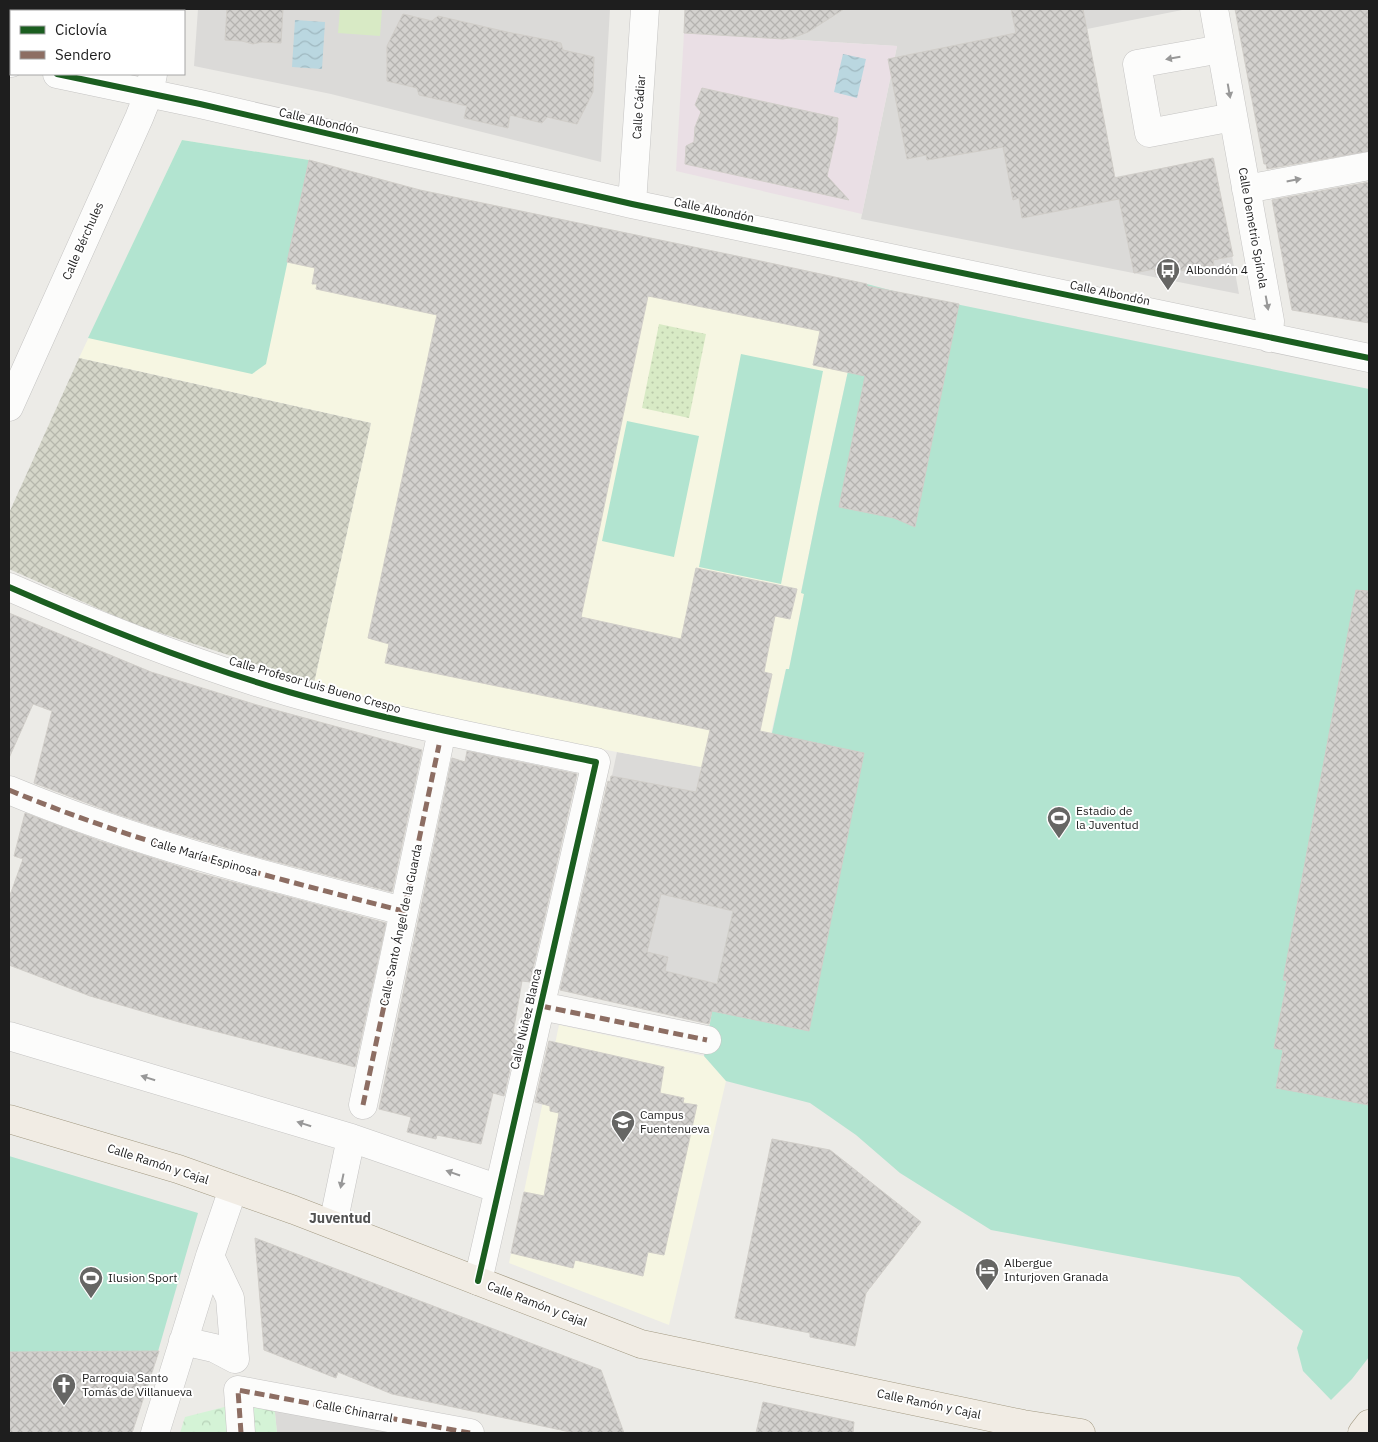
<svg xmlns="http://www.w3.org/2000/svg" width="1378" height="1442" viewBox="0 0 1378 1442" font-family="'IBM Plex Sans',sans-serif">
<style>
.residential{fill:#dbdad8}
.industrial{fill:#eadfe5}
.education{fill:#f6f6e2}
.construction{fill:url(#construction-cross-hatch)}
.grass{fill:#d8eac5}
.park{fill:url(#park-crowns)}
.garden{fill:url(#garden-dots)}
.pitch{fill:#b2e4d0}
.water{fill:url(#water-waves)}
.building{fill:url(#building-cross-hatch);stroke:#d0cdc8;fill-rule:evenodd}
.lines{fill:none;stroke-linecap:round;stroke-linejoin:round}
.minor-casing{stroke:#c5c4c3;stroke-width:29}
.major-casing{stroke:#a39a83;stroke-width:29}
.minor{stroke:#fcfcfb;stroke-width:28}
.major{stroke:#f1ece4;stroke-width:28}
.quiet{stroke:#8d6e63;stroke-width:5;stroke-dasharray:10 5;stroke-linecap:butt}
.cycleway-casing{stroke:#fff;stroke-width:9}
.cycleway{stroke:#1b5e20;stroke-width:6}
.oneway{fill:#989898}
.labels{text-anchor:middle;stroke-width:4;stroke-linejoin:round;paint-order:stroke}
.street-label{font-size:12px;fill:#1e1e1e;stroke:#fff}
.poi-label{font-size:12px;fill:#1e1e1e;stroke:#fff;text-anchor:start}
.neighbourhood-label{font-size:14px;font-weight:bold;fill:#515151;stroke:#fff}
</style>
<defs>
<pattern id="construction-cross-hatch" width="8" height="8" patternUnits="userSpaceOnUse" patternTransform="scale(1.25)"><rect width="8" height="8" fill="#d5d6c9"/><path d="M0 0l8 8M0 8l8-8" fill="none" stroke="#b6b7ac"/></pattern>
<pattern id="park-crowns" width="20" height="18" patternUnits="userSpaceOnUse" patternTransform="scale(1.25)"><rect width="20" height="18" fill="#d4f3d6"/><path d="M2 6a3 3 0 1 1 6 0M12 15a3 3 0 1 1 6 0" fill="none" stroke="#b6d0b7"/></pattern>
<pattern id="garden-dots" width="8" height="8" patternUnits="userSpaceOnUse" patternTransform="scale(1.25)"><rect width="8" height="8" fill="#d8eac5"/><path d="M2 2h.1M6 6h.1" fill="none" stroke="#b9c8a9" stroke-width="1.8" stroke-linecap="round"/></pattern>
<pattern id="water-waves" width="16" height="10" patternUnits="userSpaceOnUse" patternTransform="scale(1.25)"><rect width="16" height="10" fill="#bad7e0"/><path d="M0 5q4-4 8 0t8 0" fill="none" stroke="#9fb8c0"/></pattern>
<pattern id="building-cross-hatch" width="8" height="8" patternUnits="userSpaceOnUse" patternTransform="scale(1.25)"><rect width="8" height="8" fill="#d3d1ce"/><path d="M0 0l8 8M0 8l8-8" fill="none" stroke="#b5b3b0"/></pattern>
</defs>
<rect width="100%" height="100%" fill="#ecebe7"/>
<path class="residential" d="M198 9H610L601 162 331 94 194 66Z
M685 9H1187L1087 29 1115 177 1214 158 1239 294 861 219 897 46 684 33Z
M617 752 702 767 699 779 758 791 709 1024 566 991Z
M274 1403 427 1433H277Z"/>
<path class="industrial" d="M684 33 897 46 862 214 676 171Z"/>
<path class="education" d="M182 140 309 160 420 190 867 284 819 504 801 592 804 594 789 669H786L771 733 708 781 699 780 701 767 617 752 439 716 314 683 371 423 79 358Z
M559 1025 704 1056 726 1081 669 1325 509 1263Z"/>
<path class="construction" d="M79 358 371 423 314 683 133 624 9 569V513Z"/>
<path class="grass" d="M340 9H382L380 36 338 33Z"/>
<path class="park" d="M248 1401 274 1403 277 1433H180L185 1417Z"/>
<path class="garden" d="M9 9H114L113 11H11V14H9Z
M659 324 706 334 689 418 642 408Z"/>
<path class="pitch" d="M182 140 309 160 266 364 252 374 88 338Z
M867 284 897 292 1369 389V1357L1352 1379 1331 1400 1303 1371 1297 1348 1303 1331 1239 1277 991 1230 900 1173 856 1135 810 1103 726 1081 704 1056 717 984 786 669H789L804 594 801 593 819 504Z
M741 354 823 371 781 584 699 567Z
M627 421 699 436 674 557 602 541Z
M9 1156 198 1213 148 1386 9 1387Z"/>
<path class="water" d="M295 20 325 22 322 69 292 67Z
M843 54 866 59 857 98 834 92Z"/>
<path class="building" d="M227 9H283L281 43 262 42 253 44 242 41 225 40Z
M685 9H844L808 32 795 37 783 39 684 33Z
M1011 9H1083L1115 178 1213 158 1233 256 1213 260 1214 265 1156 275 1154 269 1134 273 1119 199 1022 218 1019 198 1013 200 1003 147 927 160 926 155 907 159 888 59 1016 33Z
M1235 9H1369V151L1267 169 1266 164H1264Z
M403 14 432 21 438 16 507 32 553 41 561 43 563 50 594 57 593 92 577 124 547 117 542 123 510 115 508 128 464 118 467 106 419 95 417 88 387 81V46Z
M702 88 838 118 837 131 827 176 849 200 685 164 686 146 694 142 695 127 701 112 695 105Z
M309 160 420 190 756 260 867 284V286L959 304 915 527 894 518 839 507 865 376 813 365 820 331 648 296 581 617 681 639 696 568 797 589 790 619 775 616 764 672 772 674 760 731 864 753 809 1031 712 1011 709 1024 560 990 608 781 610 782 611 776 696 792 710 730 385 663 389 644 368 638 437 315 316 289 317 284H312L315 268 287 262ZM661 894 733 911 717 984 665 971 668 957 647 952Z
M1369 182V323L1292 310 1272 200Z
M1356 590 1369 591V1105L1276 1088 1283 1050 1274 1048 1287 981 1283 980Z
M9 613 151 672 257 705 422 750 392 892 258 857 159 828 111 812 34 783 52 711 33 704 9 758Z
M467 751 577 774 530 982 522 981 513 1033 518 1034 504 1096 493 1093 481 1144 437 1135 436 1139 407 1132 411 1117 379 1109 452 758 465 762Z
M25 813 100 841 199 873 386 923 355 1067 179 1022 90 996 9 965V898L23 859 14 856Z
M549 1041 664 1067 660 1093 684 1098 683 1103 697 1105 664 1255 648 1252 643 1276 575 1260 573 1268 511 1253 524 1192 544 1196 559 1113 550 1111V1106L535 1102Z
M772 1139 830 1150 921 1222 866 1293 855 1346 810 1337V1333L735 1318Z
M255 1238 601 1370 624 1433H575L392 1394 338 1372 336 1378 264 1350Z
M159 1351 132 1433H9L10 1352Z
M763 1402 854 1422 853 1433H756Z"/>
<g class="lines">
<g class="minor-casing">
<path id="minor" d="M1214 9 1270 321 1269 338
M159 11V9
M1221 49 1137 64 1149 133 1233 117
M9 63H11
M57 74 200 104 632 204 1369 358
M1246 189 1369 166
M632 204 645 9
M9 407 139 118 149 93 153 74
M9 587C100 627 193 664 289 692 390 721 493 741 596 762L478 1281
M9 790C136 843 270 877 403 911
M541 1006 707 1040
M9 1036 351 1138 499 1189
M363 1105 439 745
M333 1224 351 1138
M210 1256 230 1298 235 1359
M183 1341 214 1348 235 1359
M155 1433 210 1256 233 1189
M241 1433 238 1390 470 1433"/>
</g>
<g class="major-casing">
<path id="major" d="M9 1119 178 1169 294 1210 641 1344 1023 1424 1081 1433
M1362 1433 1369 1424"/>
</g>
<use href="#minor" class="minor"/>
<use href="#major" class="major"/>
<path class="quiet" d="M9 790C136 843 270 877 403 911
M541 1006 707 1040
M363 1105 439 745
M241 1433 238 1390 470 1433"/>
<g class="cycleway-casing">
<path id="cycleway" d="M57 74 200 104 632 204 1369 358
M9 587C100 627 193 664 289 692 390 721 493 741 596 762L478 1281"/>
</g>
<use href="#cycleway" class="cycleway"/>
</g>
<defs><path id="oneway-solid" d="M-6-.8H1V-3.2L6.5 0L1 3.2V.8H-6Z" transform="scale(1.25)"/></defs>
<g class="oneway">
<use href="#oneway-solid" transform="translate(1173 58) rotate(170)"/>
<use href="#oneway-solid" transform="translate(1229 91) rotate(80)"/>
<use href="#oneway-solid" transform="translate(1294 180) rotate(-11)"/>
<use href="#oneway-solid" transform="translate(1267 303) rotate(80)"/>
<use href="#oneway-solid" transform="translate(148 1078) rotate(-163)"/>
<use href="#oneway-solid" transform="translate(304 1124) rotate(-163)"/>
<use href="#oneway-solid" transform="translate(453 1173) rotate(-161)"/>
<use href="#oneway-solid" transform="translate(342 1181) rotate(102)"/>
</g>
<defs>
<g id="bus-pin" transform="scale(1.25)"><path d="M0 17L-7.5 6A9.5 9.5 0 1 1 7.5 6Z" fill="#666664" stroke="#fff"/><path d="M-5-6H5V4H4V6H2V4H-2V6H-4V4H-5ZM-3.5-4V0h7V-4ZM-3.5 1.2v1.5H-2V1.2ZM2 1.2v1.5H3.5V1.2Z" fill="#fff"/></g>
<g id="stadium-pin" transform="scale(1.25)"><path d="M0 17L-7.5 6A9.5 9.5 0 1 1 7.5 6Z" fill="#666664" stroke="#fff"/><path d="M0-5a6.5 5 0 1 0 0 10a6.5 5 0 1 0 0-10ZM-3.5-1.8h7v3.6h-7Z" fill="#fff"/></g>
<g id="university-pin" transform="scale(1.25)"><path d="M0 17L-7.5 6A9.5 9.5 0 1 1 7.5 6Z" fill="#666664" stroke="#fff"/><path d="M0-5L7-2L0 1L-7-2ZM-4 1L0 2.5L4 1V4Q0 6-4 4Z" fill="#fff"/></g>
<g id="hotel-pin" transform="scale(1.25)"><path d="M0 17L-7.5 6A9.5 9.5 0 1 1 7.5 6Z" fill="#666664" stroke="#fff"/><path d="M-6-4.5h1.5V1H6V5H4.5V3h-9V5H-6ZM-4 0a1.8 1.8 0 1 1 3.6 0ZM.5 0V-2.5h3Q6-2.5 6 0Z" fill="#fff"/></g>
<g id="church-pin" transform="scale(1.25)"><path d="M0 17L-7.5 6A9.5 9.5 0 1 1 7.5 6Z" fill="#666664" stroke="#fff"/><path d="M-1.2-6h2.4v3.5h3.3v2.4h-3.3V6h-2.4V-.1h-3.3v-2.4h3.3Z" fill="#fff"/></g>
</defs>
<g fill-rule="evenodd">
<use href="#bus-pin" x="1168" y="270"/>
<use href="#stadium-pin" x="1059" y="818"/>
<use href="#university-pin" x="623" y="1122"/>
<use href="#hotel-pin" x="987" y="1270"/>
<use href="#stadium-pin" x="91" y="1278"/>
<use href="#church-pin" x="64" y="1385"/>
</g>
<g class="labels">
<g class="street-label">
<text transform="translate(639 107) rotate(-86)" y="4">Calle Cádiar</text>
<text transform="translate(319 121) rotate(13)" y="4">Calle Albondón</text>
<text transform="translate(714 210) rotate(12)" y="4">Calle Albondón</text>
<text transform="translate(1253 228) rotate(80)" y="4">Calle Demetrio Spínola</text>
<text transform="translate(83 241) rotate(-66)" y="4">Calle Bérchules</text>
<text transform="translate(1110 293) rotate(12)" y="4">Calle Albondón</text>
<text transform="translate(315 685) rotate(16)" y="4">Calle Profesor Luis Bueno Crespo</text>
<text transform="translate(204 857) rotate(16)" y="4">Calle María Espinosa</text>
<text transform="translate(401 925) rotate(-78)" y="4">Calle Santo Ángel de la Guarda</text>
<text transform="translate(526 1019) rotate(-77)" y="4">Calle Núñez Blanca</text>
<text transform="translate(158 1164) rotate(18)" y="4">Calle Ramón y Cajal</text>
<text transform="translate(537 1304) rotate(21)" y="4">Calle Ramón y Cajal</text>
<text transform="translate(929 1404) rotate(12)" y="4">Calle Ramón y Cajal</text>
<text transform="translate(354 1411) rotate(11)" y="4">Calle Chinarral</text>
</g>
<g class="poi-label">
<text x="1186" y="274">Albondón 4</text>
<text x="1076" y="815">Estadio de<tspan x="1076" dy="14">la Juventud</tspan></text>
<text x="640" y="1119">Campus<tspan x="640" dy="14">Fuentenueva</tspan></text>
<text x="1004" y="1267">Albergue<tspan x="1004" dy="14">Inturjoven Granada</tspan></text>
<text x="108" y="1282">Ilusion Sport</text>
<text x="82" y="1382">Parroquia Santo<tspan x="82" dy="14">Tomás de Villanueva</tspan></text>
</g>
<g class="neighbourhood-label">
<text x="340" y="1223">Juventud</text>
</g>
</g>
<rect width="1378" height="1442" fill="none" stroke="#1e1e1e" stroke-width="20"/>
<rect x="10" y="10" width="175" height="65" fill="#ffffff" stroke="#a5a5a5"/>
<rect x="20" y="26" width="25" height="8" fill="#1b5e20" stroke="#a5a5a5"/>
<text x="55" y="35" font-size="15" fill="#1e1e1e">Ciclovía</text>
<rect x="20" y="51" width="25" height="8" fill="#8d6e63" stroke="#a5a5a5"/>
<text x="55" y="60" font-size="15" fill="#1e1e1e">Sendero</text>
</svg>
